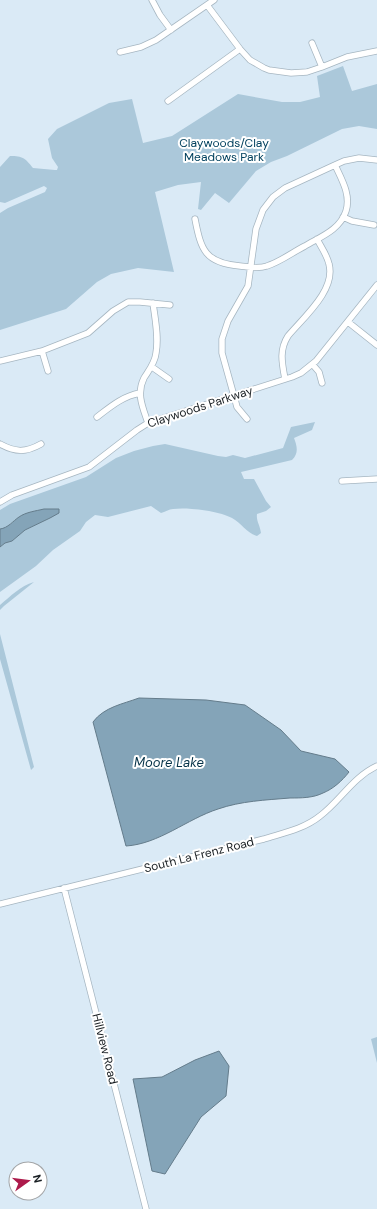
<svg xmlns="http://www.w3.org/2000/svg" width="377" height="1209" viewBox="0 0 377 1209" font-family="'DM Sans',sans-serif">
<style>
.green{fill:#abc8da}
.water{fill:#84a4b8;stroke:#647c8b}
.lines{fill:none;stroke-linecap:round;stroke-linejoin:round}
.minor-casing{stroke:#a6b6c1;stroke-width:7}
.minor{stroke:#fff;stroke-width:5.5}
.labels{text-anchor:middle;stroke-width:4;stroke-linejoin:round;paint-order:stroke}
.park-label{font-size:12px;fill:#02415e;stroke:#fff}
.street-label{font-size:12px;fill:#191f23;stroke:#fff}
.water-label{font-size:13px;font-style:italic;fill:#043147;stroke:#fff}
</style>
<rect width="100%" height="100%" fill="#daeaf6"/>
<path class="green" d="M343 66 352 91 377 84V129L359 126 342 129 287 156 271 162 256 171 229 203 215 193 201 210 198 209 201 182 178 185 155 192 174 272 138 268 111 274 97 282 66 309 0 330V213L8 208 45 192 47 188 44 186 5 203 0 202V167L10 156C23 156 25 158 33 168L55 170H57L58 167 52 158 48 139 57 129 109 103 132 99 143 143 172 136 238 94 282 102H300L320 97 317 76Z
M315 422 312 430 294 438C297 446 299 453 292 460L241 472 244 479H254L266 501 271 507 266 511 257 514C256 521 260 525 261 533L257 536C247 533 241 523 232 518 219 511 188 507 173 509 169 509 165 512 161 513L151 506 108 517 95 515 86 522 80 531 53 550 36 566 0 592V547L5 543 12 541 25 530 50 518 20 516 5 528 0 529V510L10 504 86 477 116 458 134 451 153 446 165 444 218 456 226 457 233 455 245 458 283 448 291 427Z
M34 582 4 606 0 610V605C11 596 20 586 34 582Z
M0 634 34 767 31 770 0 659Z
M377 1037V1063L371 1039Z"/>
<path class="water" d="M44 509H59V513L50 518 25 530 12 541 5 543 0 547V529C8 528 13 521 19 517 26 512 36 511 44 509Z
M139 698 206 700 245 705 281 730 301 751 335 759 349 772C342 781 333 789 323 793 313 798 301 798 290 798 266 800 241 801 218 809 187 819 159 844 126 846L93 722C104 707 123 704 139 698Z
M219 1051 229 1066 226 1096 201 1117 165 1174 152 1171 133 1079 162 1077 195 1060Z"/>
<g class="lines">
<g class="minor-casing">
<path id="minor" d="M152 0 160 15 171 30
M207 5 240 49 250 60 264 68 269 70 291 73 307 72 322 67 347 57 377 51
M312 43 322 67
M120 52 141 47 156 40 214 0
M168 101 240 49
M343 217 352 221 374 225
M195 219C201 250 205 263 240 266 249 267 258 269 267 266 280 262 293 252 305 246 320 237 340 230 346 211 351 195 342 180 335 165
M348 322 377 345
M42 351 48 371
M0 361 42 351 88 333 113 311 128 302H140L170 305
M313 365 319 372 322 383
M152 367 169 379
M285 379C282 363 279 350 288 336 304 317 336 290 329 264 327 255 321 247 317 239
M97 417C110 407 123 396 140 393
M247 419 237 407 234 396 222 353V339L228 321 248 286 256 229 263 210 273 197 285 188 335 165 344 161 359 158 377 160
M148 423C143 408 136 394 144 378 149 370 155 363 156 353 159 337 155 319 153 303
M0 444C15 452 25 453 41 444
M342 481 377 479
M0 502 12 495 89 467 137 430 148 423 292 377 301 373 316 361 377 285
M64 888 146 1209
M0 904 264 839C283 833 304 829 320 816 340 801 353 777 377 766"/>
</g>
<use href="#minor" class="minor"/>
</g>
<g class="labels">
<g class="park-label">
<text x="224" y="147">Claywoods/Clay<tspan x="224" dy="14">Meadows Park</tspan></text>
</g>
<g class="street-label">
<text transform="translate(200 407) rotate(-18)" y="4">Claywoods Parkway</text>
<text transform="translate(199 855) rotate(-14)" y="4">South La Frenz Road</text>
<text transform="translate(105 1049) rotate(76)" y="4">Hillview Road</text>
</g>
<g class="water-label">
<text x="169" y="767">Moore Lake</text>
</g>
</g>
<g transform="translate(28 1181) rotate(76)"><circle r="19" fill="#ffffff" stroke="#a3a5a7"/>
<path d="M0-3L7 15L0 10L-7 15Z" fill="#ad1a4b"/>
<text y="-6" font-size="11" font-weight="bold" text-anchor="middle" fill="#191f23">N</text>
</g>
</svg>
